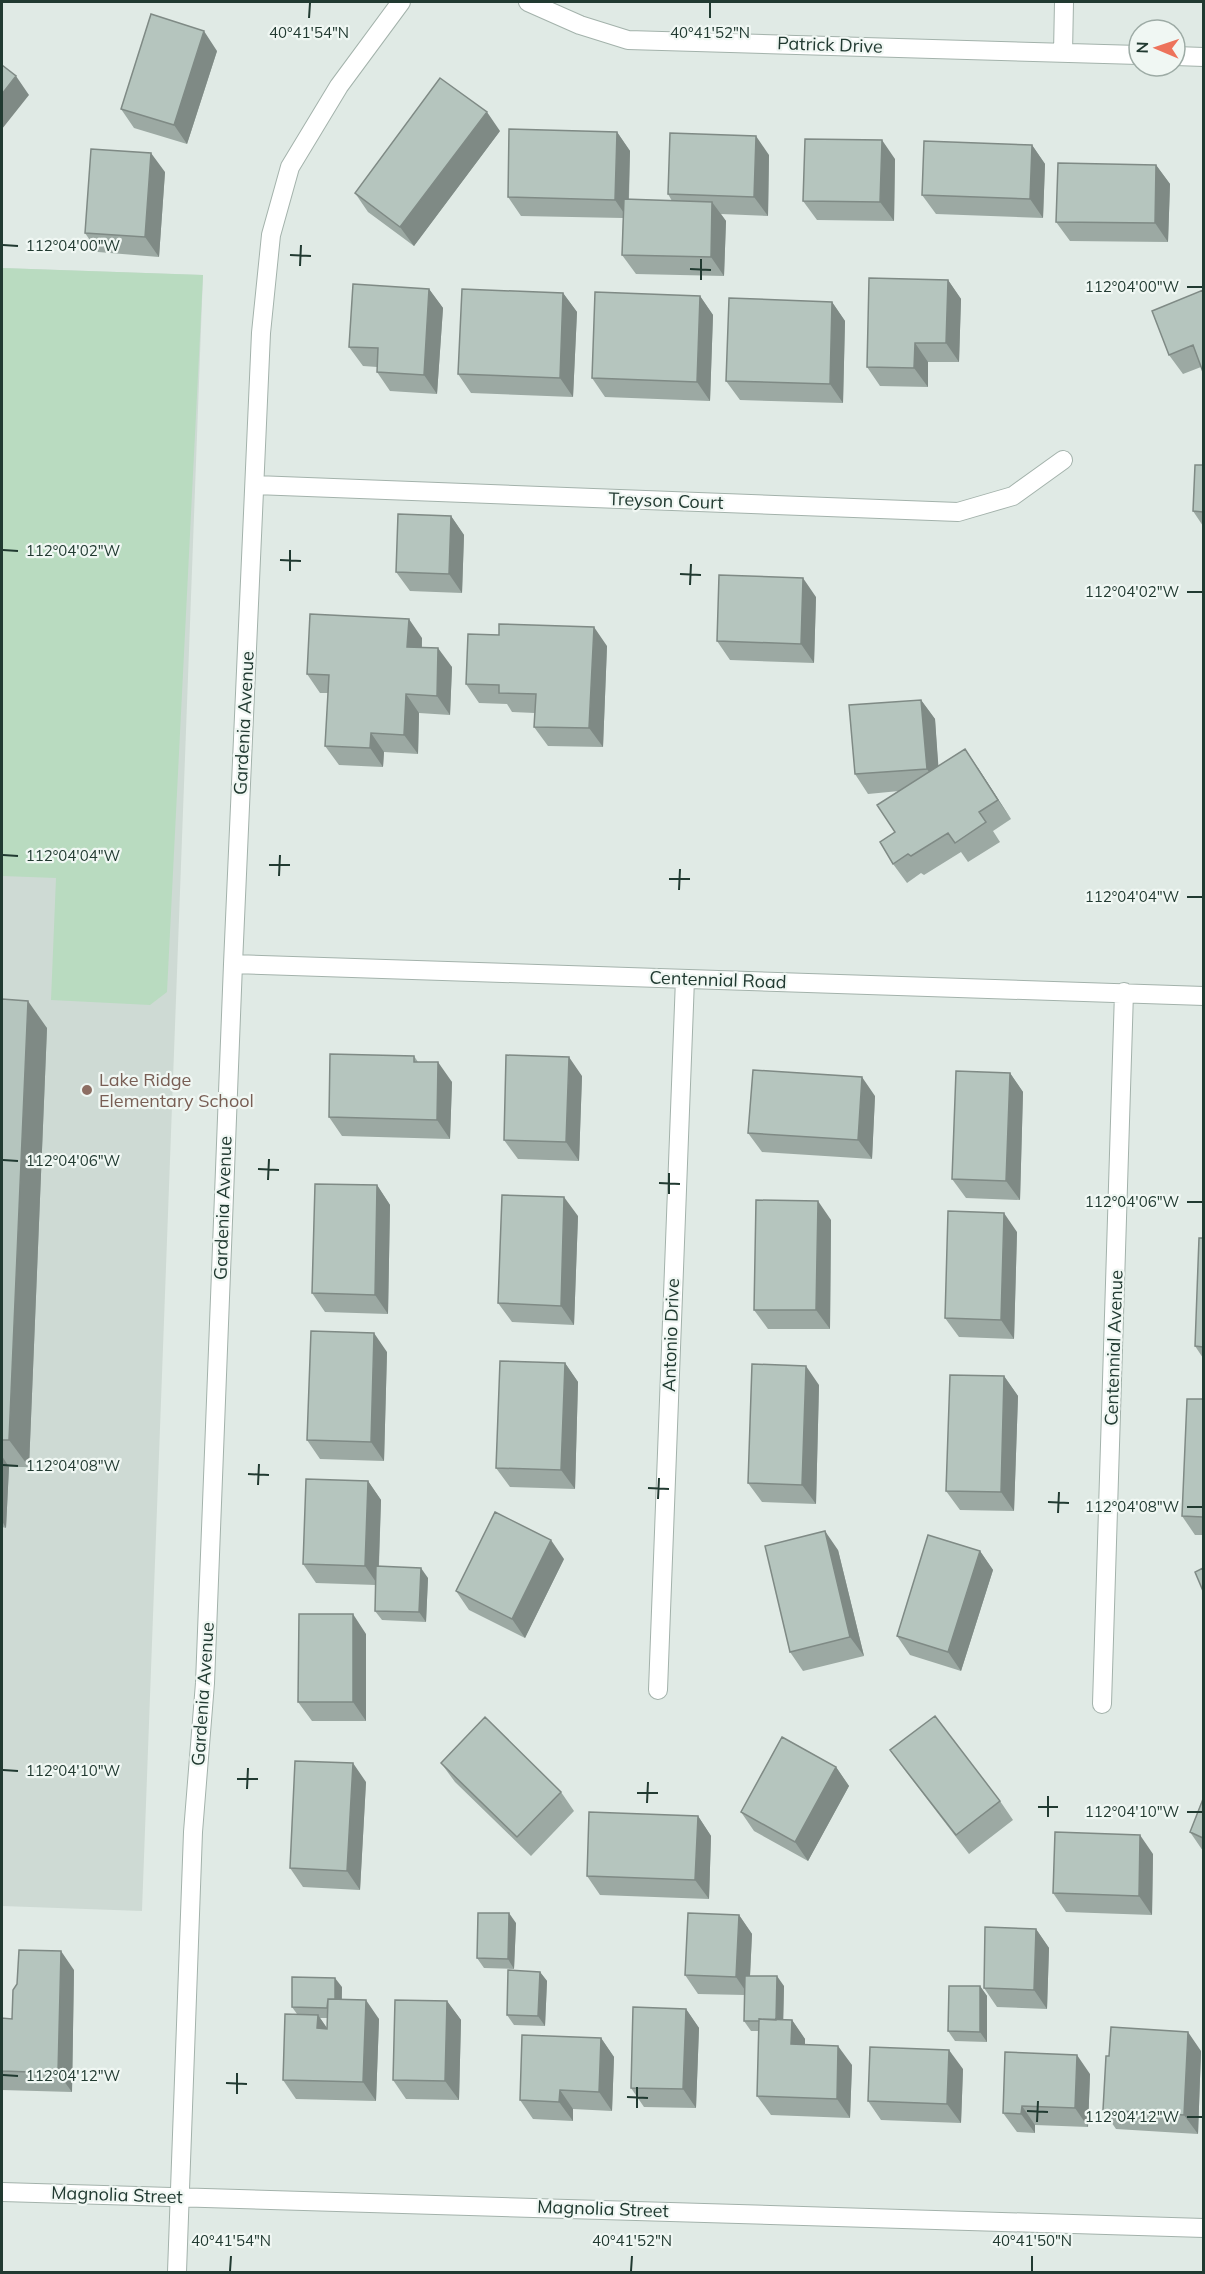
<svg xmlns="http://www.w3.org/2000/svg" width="1205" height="2274" viewBox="0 0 1205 2274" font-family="Mulish,sans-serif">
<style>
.built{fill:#cedad4}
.green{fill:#b9dbc0}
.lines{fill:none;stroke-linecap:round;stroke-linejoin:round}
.minor-casing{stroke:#a3b2ab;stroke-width:20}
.minor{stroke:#fff;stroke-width:18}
.wall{fill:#9ca9a3;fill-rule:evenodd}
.shaded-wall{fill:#7f8a85}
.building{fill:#b5c5be;stroke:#7f8a85;stroke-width:1.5}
.ticks{fill:none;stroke:#213a31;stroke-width:2}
.education-dot{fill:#8d6e63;stroke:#f0f7f3;stroke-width:2}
.labels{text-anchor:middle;stroke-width:4.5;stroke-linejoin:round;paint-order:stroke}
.street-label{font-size:18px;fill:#213a31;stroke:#f0f7f3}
.education-label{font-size:18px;fill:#785e54;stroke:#f0f7f3;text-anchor:start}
.ticks-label{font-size:15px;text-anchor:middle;fill:#213a31;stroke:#f0f7f3;stroke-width:4.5;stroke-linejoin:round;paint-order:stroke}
</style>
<rect width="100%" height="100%" fill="#e0eae5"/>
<path class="built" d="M2 268 203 275 142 1911 2 1906Z"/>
<path class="green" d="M2 268 203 275 167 992 150 1005 51 1000 56 878 2 876Z"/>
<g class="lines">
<g class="minor-casing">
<path id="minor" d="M528 2 580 25 628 40 1139 55
M1063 53 1064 2
M1175 56 1204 57
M255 485 958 512 1013 496 1063 460
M233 964 1204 996
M658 1690 685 979
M1102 1704 1124 992
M2 2192 1204 2228
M177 2272 193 1832 205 1683 233 964 261 333 271 235 290 167 339 86 401 2"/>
</g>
<use href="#minor" class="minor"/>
</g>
<path class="wall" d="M217 51 187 144 134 128 121 109Z
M500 131 414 246 368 212 355 193Z
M617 132 630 151 629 199 672 201 668 194 769 155 768 216 721 214 726 221 724 276 636 274 622 255 623 218 521 216 508 197Z
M1032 145 1045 164 1043 218 936 214 922 195Z
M895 159 894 221 817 220 803 201Z
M1156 165 1170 184 1168 242 1070 241 1056 222Z
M165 172 159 257 98 252 85 233Z
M948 280 961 299 959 362H928V387L880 386 867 367Z
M429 289 443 308 437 394 390 391 377 372V367L363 366 349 347Z
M1203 290 1201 367 1183 374 1169 355Z
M563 293 577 312 573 397 471 393 458 374Z
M700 296 713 315 710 401 605 397 592 378Z
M832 302 845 321 843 403 740 400 726 381Z
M1203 465V526L1193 511Z
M451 516 464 535 462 593 410 591 396 572Z
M816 597 814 663 730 660 717 641Z
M422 638V647L452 667 450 715 419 713 418 754 384 752 383 767 339 765 325 746 328 693H320L307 674Z
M607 646 603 747 548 746 534 727 535 713 512 712 507 704 479 703 466 684Z
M921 700 935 719 938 766 978 768 1011 819 993 831 1000 842 968 862 961 852 924 875 921 873 907 883 893 864 899 791 868 794 855 774Z
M2 999 47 1028 29 1467H9L6 1528 2 1527Z
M414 1056 418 1062 452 1082 450 1139 342 1136 329 1117Z
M1010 1073 1023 1092 1020 1200 966 1198 952 1179Z
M582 1076 579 1161 518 1159 504 1140Z
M875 1096 872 1159 762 1152 748 1133Z
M377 1185 390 1205 388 1314 325 1312 312 1293Z
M578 1216 574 1325 512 1322 498 1303Z
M831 1220 830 1329H768L754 1310Z
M1017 1232 1014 1339 959 1337 945 1318Z
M1203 1238V1358L1195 1346Z
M387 1352 384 1461 320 1459 307 1440Z
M565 1363 578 1382 575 1489 510 1487 496 1468Z
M1004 1376 1018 1396 1014 1511 960 1510 946 1491Z
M819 1385 816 1504 762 1502 748 1483Z
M1203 1399V1535H1195L1182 1516Z
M368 1481 381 1500 379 1566 428 1578 426 1622 382 1620 375 1611 376 1585 316 1583 303 1564Z
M838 1550 864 1656 803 1671 790 1652Z
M980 1551 993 1570 961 1671 910 1655 897 1636Z
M564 1559 525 1638 469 1610 456 1591Z
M366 1634V1721H312L298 1702Z
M890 1750 1000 1801 1013 1820 969 1854 904 1769Z
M441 1763 561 1792 574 1811 531 1856 455 1782Z
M836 1767 849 1786 808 1861 754 1831 741 1812Z
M366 1782 360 1890 303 1887 290 1868Z
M1203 1799V1851L1190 1832Z
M698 1816 711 1836 709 1899 600 1895 587 1876Z
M1153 1854 1152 1915 1066 1912 1053 1893Z
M739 1915 752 1934 750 1976 784 1986 783 2020H792L805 2039V2045L852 2065 850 2118 771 2115 757 2096 759 2031H751L744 2021 745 1995 698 1994 685 1975Z
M516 1923 514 1969 484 1968 477 1958Z
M1036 1929 1049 1948 1047 2009 997 2007 984 1988Z
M74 1970 72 2092 2 2090V2018L12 2019Z
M540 1972 547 1981 545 2026 514 2025 507 2015Z
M980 1986 987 1996V2042L955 2041 948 2031Z
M342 1987V1999L379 2019 376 2101 296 2099 283 2080 297 2014 292 2007ZM320 2018H327V2028Z
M447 2001 461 2020 459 2100 406 2099 393 2080Z
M686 2009 699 2028 696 2108 644 2107 631 2088Z
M601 2038 614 2057 612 2111 573 2109V2121L533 2119 520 2100Z
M1201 2051 1198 2134 1116 2129 1103 2110Z
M963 2069 961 2123 881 2120 868 2101Z
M1090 2074 1088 2127 1035 2125V2133L1017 2132 1003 2113Z"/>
<path class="shaded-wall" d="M204 31 217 51 187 144 174 125Z
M16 76 29 95 2 129V94Z
M487 112 500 131 414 246 400 227Z
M617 132 630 151 628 219 615 200Z
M756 136 769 155 768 216 754 197Z
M882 140 895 159 894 221 880 202Z
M1032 145 1045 164 1043 218 1030 199Z
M151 153 165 172 159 257 145 237Z
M1156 165 1170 184 1168 242 1155 223Z
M712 202 726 221 724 276 711 257Z
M948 280 961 299 959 362 946 343Z
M429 289 443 308 437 394 424 375Z
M563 293 577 312 573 397 560 378Z
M700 296 713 315 710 401 697 382Z
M832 302 845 321 843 403 830 384Z
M915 343 928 362V387L914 368Z
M451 516 464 535 462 593 449 574Z
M803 578 816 597 814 663 801 644Z
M409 619 422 638 421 666 407 647Z
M594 627 607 646 603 747 589 728Z
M438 648 452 667 450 715 437 696Z
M406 694 419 713 418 754 404 735Z
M921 700 935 719 940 788 927 769Z
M371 733 384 752 383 767 370 748Z
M965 749 978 768 1011 819 998 800Z
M28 1001 47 1028 29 1467 9 1440Z
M569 1057 582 1076 579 1161 566 1142Z
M438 1062 452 1082 450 1139 437 1120Z
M1010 1073 1023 1092 1020 1200 1006 1181Z
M862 1077 875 1096 872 1159 858 1140Z
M377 1185 390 1205 388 1314 375 1295Z
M564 1197 578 1216 574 1325 561 1306Z
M818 1201 831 1220 830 1329 816 1310Z
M1004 1213 1017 1232 1014 1339 1001 1320Z
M374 1333 387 1352 384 1461 371 1442Z
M565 1363 578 1382 575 1489 561 1470Z
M806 1366 819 1385 816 1504 802 1485Z
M1004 1376 1018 1396 1014 1511 1001 1492Z
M2 1456 9 1467 6 1528 2 1521Z
M368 1481 381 1500 378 1585 365 1566Z
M825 1531 838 1550 864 1656 850 1637Z
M551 1540 564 1559 525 1638 512 1619Z
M980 1551 993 1570 961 1671 948 1652Z
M421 1568 428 1578 426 1622 419 1612Z
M353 1614 366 1634V1721L353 1702Z
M353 1763 366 1782 360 1890 347 1871Z
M836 1767 849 1786 808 1861 795 1842Z
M698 1816 711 1836 709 1899 695 1880Z
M1140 1835 1153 1854 1152 1915 1139 1896Z
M509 1913 516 1923 514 1969 508 1959Z
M739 1915 752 1934 749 1996 736 1977Z
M1036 1929 1049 1948 1047 2009 1034 1990Z
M61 1951 74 1970 72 2092 58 2073Z
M540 1972 547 1981 545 2026 538 2016Z
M777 1976 784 1986 783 2031 776 2021Z
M335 1978 342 1987 341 2018 334 2008Z
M980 1986 987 1996V2042L980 2032Z
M366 2000 379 2019 376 2101 363 2082Z
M447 2001 461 2020 459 2100 445 2081Z
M686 2009 699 2028 696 2108 683 2089Z
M318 2015 331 2034 317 2028Z
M792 2020 805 2039V2063L791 2044Z
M1188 2032 1201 2051 1198 2134 1184 2115Z
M601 2038 614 2057 612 2111 599 2092Z
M838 2046 852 2065 850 2118 837 2099Z
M949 2050 963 2069 961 2123 947 2104Z
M1077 2055 1090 2074 1088 2127 1075 2108Z
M560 2090 573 2109V2121L559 2102Z
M1022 2106 1035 2125V2133L1021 2114Z"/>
<path class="building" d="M151 14 204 31 174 125 121 109Z
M2 65 16 76 2 94Z
M440 78 487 112 400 227 355 193Z
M509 129 617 132 615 200 508 197Z
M670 133 756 136 754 197 668 194Z
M805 139 882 140 880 202 803 201Z
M924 141 1032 145 1030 199 922 195Z
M91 149 151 153 145 237 85 233Z
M1058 163 1156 165 1155 223 1056 222Z
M624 199 712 202 711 257 622 255Z
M869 278 948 280 946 343H915L914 368 867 367Z
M353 284 429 289 424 375 377 372 378 348 349 347Z
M462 289 563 293 560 378 458 374Z
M1203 290V372L1193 345 1169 355 1152 311Z
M595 292 700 296 697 382 592 378Z
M729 298 832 302 830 384 726 381Z
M1195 465H1203V512L1193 511Z
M398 514 451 516 449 574 396 572Z
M719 575 803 578 801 644 717 641Z
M310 614 409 619 407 647 438 648 437 696 406 694 404 735 371 733 370 748 325 746 329 675 307 674Z
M499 624 594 627 589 728 534 727 536 694 499 693V685L466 684 468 634 499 635Z
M921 700 927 769 855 774 849 705Z
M965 749 998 800 979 812 986 822 955 843 948 833 911 856 908 854 893 864 880 842 895 832 877 805Z
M2 999 28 1001 9 1440H2Z
M330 1054 414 1056V1062H438L437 1120 329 1117Z
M506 1055 569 1057 566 1142 504 1140Z
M753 1070 862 1077 858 1140 748 1133Z
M956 1071 1010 1073 1006 1181 952 1179Z
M315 1184 377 1185 375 1295 312 1293Z
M502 1195 564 1197 561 1306 498 1303Z
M756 1200 818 1201 816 1310H754Z
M948 1211 1004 1213 1001 1320 945 1318Z
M1199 1238H1203V1347L1195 1346Z
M311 1331 374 1333 371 1442 307 1440Z
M500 1361 565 1363 561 1470 496 1468Z
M752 1364 806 1366 802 1485 748 1483Z
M950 1375 1004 1376 1001 1492 946 1491Z
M1187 1399H1203V1517L1182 1516Z
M306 1479 368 1481 365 1566 303 1564Z
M495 1512 551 1540 512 1619 456 1591Z
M825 1531 850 1637 790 1652 765 1546Z
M928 1535 980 1551 948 1652 897 1636Z
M376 1566 421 1568 419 1612 375 1611Z
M1203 1568V1591L1195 1572Z
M299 1614H353V1702H298Z
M935 1716 1000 1801 956 1835 890 1750Z
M485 1717 561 1792 517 1837 441 1763Z
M782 1737 836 1767 795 1842 741 1812Z
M295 1761 353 1763 347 1871 290 1868Z
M1203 1799V1838L1190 1832Z
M589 1812 698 1816 695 1880 587 1876Z
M1055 1832 1140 1835 1139 1896 1053 1893Z
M478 1913H509L508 1959 477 1958Z
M688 1913 739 1915 736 1977 685 1975Z
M985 1927 1036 1929 1034 1990 984 1988Z
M19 1950 61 1951 58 2073 2 2071V2018L12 2019 13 1990 17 1984Z
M508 1970 540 1972 538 2016 507 2015Z
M745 1976H777L776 2020 759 2019V2021H744Z
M292 1977 335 1978V1999H328L327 2008 292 2007Z
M949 1986H980V2032L948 2031Z
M328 1999 366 2000 363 2082 283 2080 285 2014 318 2015 317 2028 327 2029Z
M395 2000 447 2001 445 2081 393 2080Z
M633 2007 686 2009 683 2089 631 2088Z
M759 2019 792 2020 791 2044 838 2046 837 2099 757 2096Z
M1111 2027 1188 2032 1184 2115 1103 2110 1106 2056H1109Z
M522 2035 601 2038 599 2092 560 2090 559 2102 520 2100Z
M870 2047 949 2050 947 2104 868 2101Z
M1005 2052 1077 2055 1075 2108 1022 2106 1021 2114 1003 2113Z"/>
<path class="ticks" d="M309 18 310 3M710 18V3M3 245 18 246M290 255 311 256M300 266 301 245M690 269 711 270M701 280V259M1187 287H1202M3 550 18 551M280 560 301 561M290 571V550M680 574 701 575M690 585 691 564M1187 592H1202M3 855 18 856M269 865H290M279 876 280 855M669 879H690M679 890 680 869M1187 897H1202M3 1160 18 1161M258 1169 279 1170M268 1180 269 1159M659 1183 680 1184M669 1194V1173M1187 1202H1202M3 1465 18 1466M248 1474 269 1475M258 1485 259 1464M648 1488 669 1489M658 1499 659 1478M1048 1502 1069 1503M1187 1507H1202M1058 1513 1059 1492M3 1770 18 1771M237 1779H258M247 1789 248 1768M637 1793H658M647 1803 648 1782M1038 1807H1058M1187 1812H1202M1048 1817V1796M3 2075 18 2076M226 2083 247 2084M237 2094V2073M627 2097 648 2098M637 2108V2087M1027 2111 1048 2112M1187 2117H1202M1037 2122 1038 2101M230 2271 231 2256M631 2271 632 2256M1032 2271V2256"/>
<circle class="education-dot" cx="87" cy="1090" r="6"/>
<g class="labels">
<g class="street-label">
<text transform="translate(830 45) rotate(2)" y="6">Patrick Drive</text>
<text transform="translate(666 501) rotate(2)" y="6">Treyson Court</text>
<text transform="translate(244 723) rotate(-87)" y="6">Gardenia Avenue</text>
<text transform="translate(718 980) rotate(2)" y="6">Centennial Road</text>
<text transform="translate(223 1208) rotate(-88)" y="6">Gardenia Avenue</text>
<text transform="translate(671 1335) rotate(-88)" y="6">Antonio Drive</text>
<text transform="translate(1114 1348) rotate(-88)" y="6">Centennial Avenue</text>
<text transform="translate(203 1694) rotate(-86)" y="6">Gardenia Avenue</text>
<text transform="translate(117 2195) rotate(2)" y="6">Magnolia Street</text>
<text transform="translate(603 2209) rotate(2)" y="6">Magnolia Street</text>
</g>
<g class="education-label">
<text x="99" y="1086">Lake Ridge<tspan x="99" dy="21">Elementary School</tspan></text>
</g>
</g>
<g class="ticks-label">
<text x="309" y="38">40°41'54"N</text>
<text x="710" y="38">40°41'52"N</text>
<text x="73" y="251">112°04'00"W</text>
<text x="1132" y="292">112°04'00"W</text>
<text x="73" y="556">112°04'02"W</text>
<text x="1132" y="597">112°04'02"W</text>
<text x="73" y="861">112°04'04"W</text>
<text x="1132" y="902">112°04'04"W</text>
<text x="73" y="1166">112°04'06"W</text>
<text x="1132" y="1207">112°04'06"W</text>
<text x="73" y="1471">112°04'08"W</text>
<text x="1132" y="1512">112°04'08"W</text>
<text x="73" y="1776">112°04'10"W</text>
<text x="1132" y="1817">112°04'10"W</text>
<text x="73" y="2081">112°04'12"W</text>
<text x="1132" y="2122">112°04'12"W</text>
<text x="231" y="2246">40°41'54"N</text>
<text x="632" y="2246">40°41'52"N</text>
<text x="1032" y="2246">40°41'50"N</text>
</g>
<rect width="1205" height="2274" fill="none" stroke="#213a31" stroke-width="6"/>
<g transform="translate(1157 48) rotate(272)"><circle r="28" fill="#f0f7f3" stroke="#9daba5" stroke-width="1.5"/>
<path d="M0-4.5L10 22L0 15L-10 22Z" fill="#ed735b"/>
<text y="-9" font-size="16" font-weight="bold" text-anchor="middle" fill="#213a31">N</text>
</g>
</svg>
